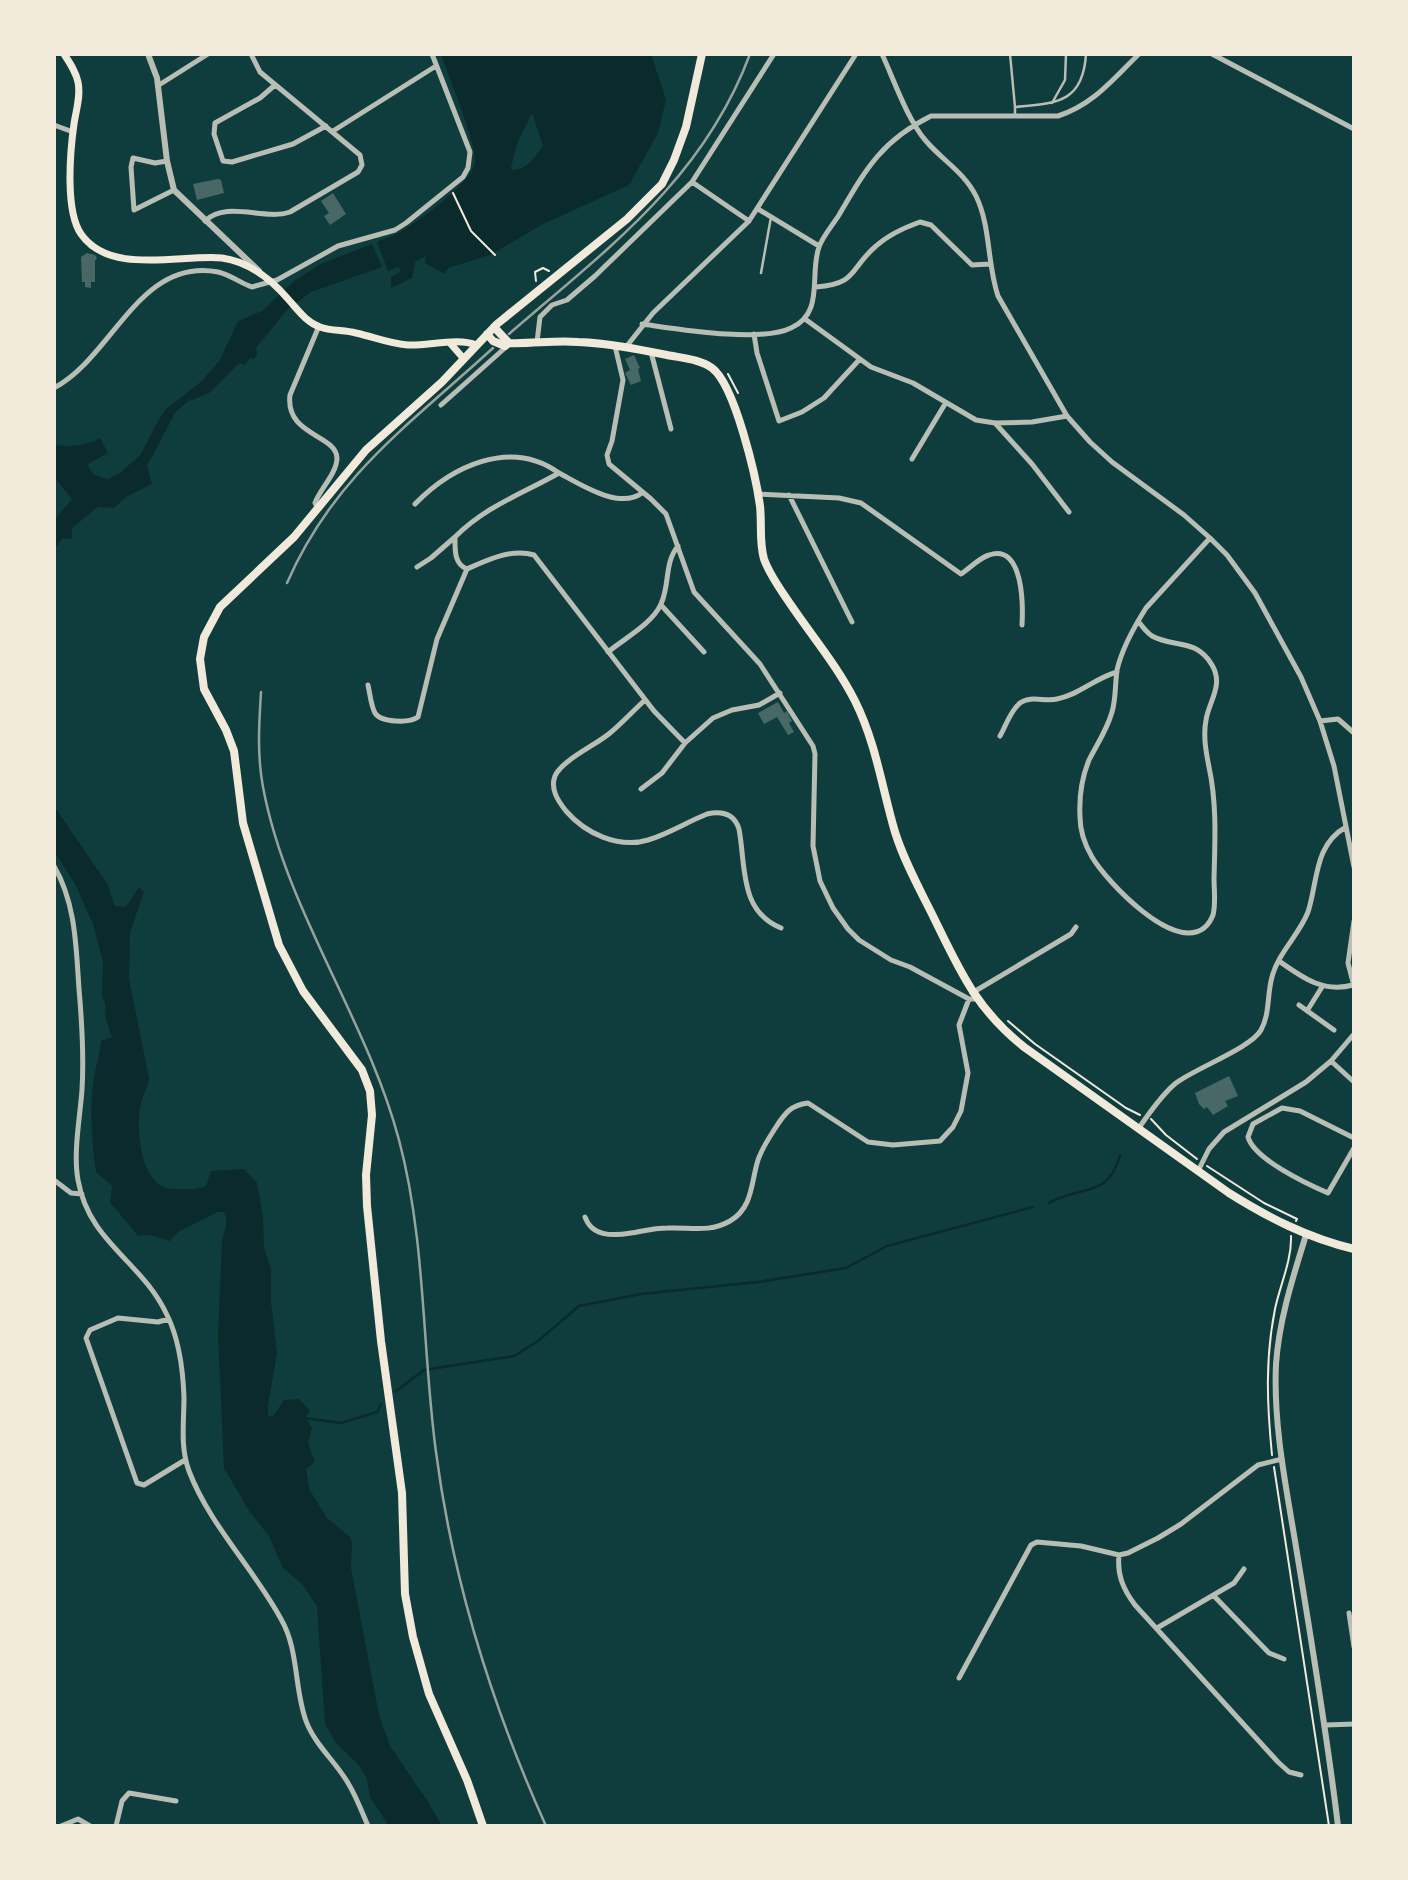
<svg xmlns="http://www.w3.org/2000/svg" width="1408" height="1880" viewBox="0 0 1408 1880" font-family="Poppins,sans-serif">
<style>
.water{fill:#0a2a2b;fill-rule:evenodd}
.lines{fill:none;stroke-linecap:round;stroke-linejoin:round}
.stream{stroke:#0a2a2b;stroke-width:2.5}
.building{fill:#486865}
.path{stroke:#f1e9da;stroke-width:2}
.service{stroke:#b8beb3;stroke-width:2.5}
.minor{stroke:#b8beb3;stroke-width:5}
.tertiary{stroke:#b8beb3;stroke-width:6}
.secondary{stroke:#f1e9da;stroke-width:7}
.primary{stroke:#f1e9da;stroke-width:8}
.rail{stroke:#97a49c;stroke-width:2.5}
</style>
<rect width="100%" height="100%" fill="#0f3d3e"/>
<path class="water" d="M441 54H651L666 100 658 133 629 185 543 224 490 255 448 268 444 274 425 263 426 256 415 262 412 278 391 288V277L400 272 399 266 388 271 377 242C385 238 394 236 402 231 420 220 472 183 475 162 477 145 448 74 441 54ZM532 113 543 146C533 158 530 168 513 170L511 167 518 141Z
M372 244 382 267 311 292 286 311 256 348 257 355 254 359 250 358 245 365 239 363 209 393 187 402 175 413 147 466 152 484 126 497 114 508 98 507 72 528V539L63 538 56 547 54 557V520L72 499 54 477V445C70 447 86 446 100 438L108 453 88 464C89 474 99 477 108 479L120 473 141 454 158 421 166 409 202 381 220 360 238 321 262 311 294 281 321 264Z
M54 806 108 885 115 906 126 907 139 887 144 892 130 932 129 979 149 1078C148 1088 143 1094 141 1103 135 1128 140 1189 174 1189 185 1189 196 1190 206 1186L211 1171 244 1169 257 1183 263 1216 264 1248 271 1269V1302L277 1353 268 1405V1417L274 1415 284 1400 299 1399 310 1411 305 1417 312 1428 308 1443 315 1462 306 1469 309 1489 327 1518 350 1537 352 1542 351 1568 379 1715 390 1746 428 1802 442 1826H389L370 1797 367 1779 359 1765 336 1743 325 1724 317 1606 302 1584 283 1568 269 1536 249 1511 224 1468 218 1335 222 1239C225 1231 229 1220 224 1212H218L178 1232 170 1241 150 1235 138 1236 110 1202 112 1186 96 1172C92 1146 89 1104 94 1078 96 1065 100 1054 101 1041L112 1037 106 1020 105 1003 102 997 103 962 93 924 75 884 54 851Z"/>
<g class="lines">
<path class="stream" d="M1049 1203C1083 1184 1108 1199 1120 1155
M396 1391 424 1370 514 1356 538 1341 579 1306 641 1294 758 1282 846 1268 887 1246 1033 1207
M304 1418 341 1423 377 1412 381 1404"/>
</g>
<path class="building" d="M218 179 221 180 224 193 197 200 193 184Z
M333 193 346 214 330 225 324 216 329 213 321 201Z
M87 253 95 255 97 258 95 261V282H91V288L85 287V282H82L81 257Z
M634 355 640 368 638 369 641 381 631 385 625 373 630 370 625 359Z
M778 702 784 713 787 711 792 721 789 723 794 732 788 735 777 717 764 724 758 713Z
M1229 1076 1238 1096 1225 1101 1228 1106 1213 1115 1207 1107 1204 1109 1199 1104 1195 1093Z"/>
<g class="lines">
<path class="path" d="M453 193 471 231 495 255
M536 281 535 272 543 268 549 271
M728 374 738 393
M1008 1021 1035 1044 1126 1108 1140 1115
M1151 1119 1166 1135 1197 1159
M1207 1166 1264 1203 1297 1219 1296 1221
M1272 1455C1267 1404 1265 1359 1275 1309 1280 1285 1292 1260 1291 1236
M1274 1467 1329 1826"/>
<path class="service" d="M1010 54 1015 107
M1052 103 1065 80 1066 54
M1015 115V107C1055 103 1083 104 1086 54
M761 273 771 217"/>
<path class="minor" d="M882 54C894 80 907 119 926 141 942 160 964 172 976 196 991 227 987 264 998 296L1067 416 1090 442 1112 462 1184 515 1210 538 1227 555 1255 593 1301 677 1320 721 1334 766 1354 867
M1212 54 1354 129
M159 85 208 54
M275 85 260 98 215 123 214 134 223 161 232 162 293 144 326 126
M54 125 73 132
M333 131 436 66
M167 161 155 163 133 158 131 167 134 210 174 190
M692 182 749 221
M758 209 819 246
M205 221C227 200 264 221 290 212L358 172 362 165 360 155 260 72 251 54
M816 287C858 284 849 269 876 246 887 236 906 227 920 222L931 225 972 265 990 264
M805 319 871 367 913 383 976 420 995 423 1032 422 1067 416
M642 324C678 329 760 343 791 328 825 313 809 275 819 247 823 236 832 226 839 215 866 169 881 141 931 116H1058C1093 105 1113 79 1139 54
M754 334 757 353 779 421 802 412 824 398 859 360
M537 342 540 317 552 305 567 300 595 276 692 182 774 54
M615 346 623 380 612 441 607 455 609 464 651 499 666 514 694 592 760 664 813 746 815 754 813 846 820 881 833 908 848 929 859 940 891 960 910 967 969 999H976
M626 347 653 313 749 221 856 54
M651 352 671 429
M54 388C113 357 139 257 218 272 231 275 240 283 252 287L277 280 338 246 395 230 406 223 463 177 468 168 470 152 432 54
M441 405 506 347
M995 423 1032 464 1069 512
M912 459 945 404
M642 493C619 510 580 484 559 473 522 494 486 506 455 537 455 550 454 564 467 569 487 560 512 548 534 555L654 711 685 743
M758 494 839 498 861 503 961 574C970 568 979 558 989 555 1024 543 1023 607 1022 625
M789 495 852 622
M415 504C452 466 511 438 559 473
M318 509 315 503C320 489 337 473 337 458 336 434 285 436 290 395L319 326
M417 567 431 558 455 537
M661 605 704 652
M1138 621C1142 626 1146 632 1152 636 1174 648 1196 638 1212 665 1224 685 1209 701 1206 720 1203 736 1206 752 1209 767 1217 804 1215 841 1214 878 1214 890 1216 904 1213 915 1211 920 1209 924 1204 928 1173 952 1107 882 1092 857 1085 845 1080 831 1080 817 1079 798 1082 777 1089 760 1097 744 1107 730 1112 712 1116 699 1115 684 1117 670 1122 648 1134 627 1146 608L1210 538
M608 652C625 638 652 624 661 604 670 585 664 563 678 546
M368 685C370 694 371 706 375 713 381 723 410 723 418 717L437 639 467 569
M645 700C633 711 622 723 610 733 596 745 562 760 555 776 550 789 558 801 566 811 585 833 618 849 648 840 668 834 687 822 707 814 721 811 734 813 739 829 746 866 739 911 781 928
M1320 721 1338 719 1354 733
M1000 736C1006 726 1010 711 1020 703 1031 695 1045 702 1057 699 1079 695 1095 678 1117 672
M641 789 662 773 685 743 713 718 732 710 759 705 780 693
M54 866C76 904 76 947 79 989 82 1023 84 1057 82 1090 80 1117 73 1153 78 1180 89 1243 142 1261 167 1315 179 1339 183 1370 184 1397 184 1422 180 1447 189 1471 209 1524 254 1569 281 1619 299 1650 294 1688 306 1721 315 1745 336 1762 348 1783 356 1796 362 1812 368 1826
M1279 961C1303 978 1323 993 1353 985
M1354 986 1348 963 1354 921
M972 993 1071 934 1076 927
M1299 1005 1334 1030
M1307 1011 1322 987
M1331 1061 1354 1082
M1138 1129C1149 1114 1161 1095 1176 1083 1196 1068 1251 1048 1261 1030 1270 1014 1267 994 1272 977 1278 953 1299 935 1308 912 1318 881 1314 845 1346 827
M1354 1138 1300 1111 1282 1108 1253 1124 1248 1137C1254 1159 1307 1184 1328 1193L1354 1148
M1198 1171 1209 1149 1224 1132 1306 1082 1331 1061 1354 1034
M54 1180 71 1193 82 1194
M585 1217C592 1237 613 1236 631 1233 643 1231 655 1228 668 1228 690 1227 709 1233 730 1221 753 1208 751 1182 758 1160 762 1148 769 1138 776 1127 785 1113 791 1105 808 1103L868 1142 893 1145 940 1141 953 1127 961 1111 968 1073 959 1025 969 999
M169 1319 158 1322 118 1318 90 1330 86 1338 137 1483 144 1485 185 1460
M1119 1555C1117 1575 1123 1589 1135 1605L1278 1762 1289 1772 1301 1775
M1214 1596 1269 1653 1284 1659
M1349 1613 1354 1647
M1157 1628 1234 1583 1244 1569
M959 1678 1031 1545 1037 1542 1081 1546 1119 1555 1128 1553 1158 1538 1181 1524 1258 1465 1282 1459
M1326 1725 1354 1724
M61 1826 78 1819 90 1826
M116 1826 122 1801 129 1793 176 1801"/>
<path class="tertiary" d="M148 54 157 78 167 161 174 190 259 271
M1306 1235C1293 1277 1279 1320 1276 1364 1273 1427 1287 1491 1297 1553 1312 1644 1327 1734 1338 1826"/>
<path class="secondary" d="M64 54C70 63 76 72 78 82 81 96 76 110 74 124 70 152 65 211 81 234 110 276 181 254 222 258 250 262 271 279 288 299 298 310 306 322 320 327 331 331 344 330 356 333 374 337 390 344 408 345 428 346 459 337 476 345
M450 343 464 359"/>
<path class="primary" d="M494 327 509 343
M487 334 493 341 505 346 509 343C532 344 555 340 578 342 608 343 638 349 667 355 681 358 700 359 712 368 735 385 756 477 760 506 762 524 759 542 764 559 770 576 781 590 791 605 812 636 838 667 855 701 876 743 882 788 895 832 904 861 919 888 932 914 959 969 975 1008 1024 1047L1229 1193C1269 1218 1308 1238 1354 1249
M483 1826 467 1780 429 1694 413 1637 405 1594 402 1493 381 1341 367 1206 366 1175 372 1115 370 1091 362 1070 303 991 279 945 243 823 234 751 226 730 204 689 200 659 204 637 220 607 294 537 366 450 442 382 497 324 627 219 662 184 674 160 686 127 702 54"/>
<path class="rail" d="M509 334C607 249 703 180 750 54
M287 583C333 477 410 424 493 348
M261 692C259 724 257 755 263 787 286 911 367 1019 399 1140 426 1241 422 1349 436 1452 453 1583 492 1706 546 1826"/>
</g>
<rect width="1408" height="1880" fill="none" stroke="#f1e9da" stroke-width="112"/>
</svg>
